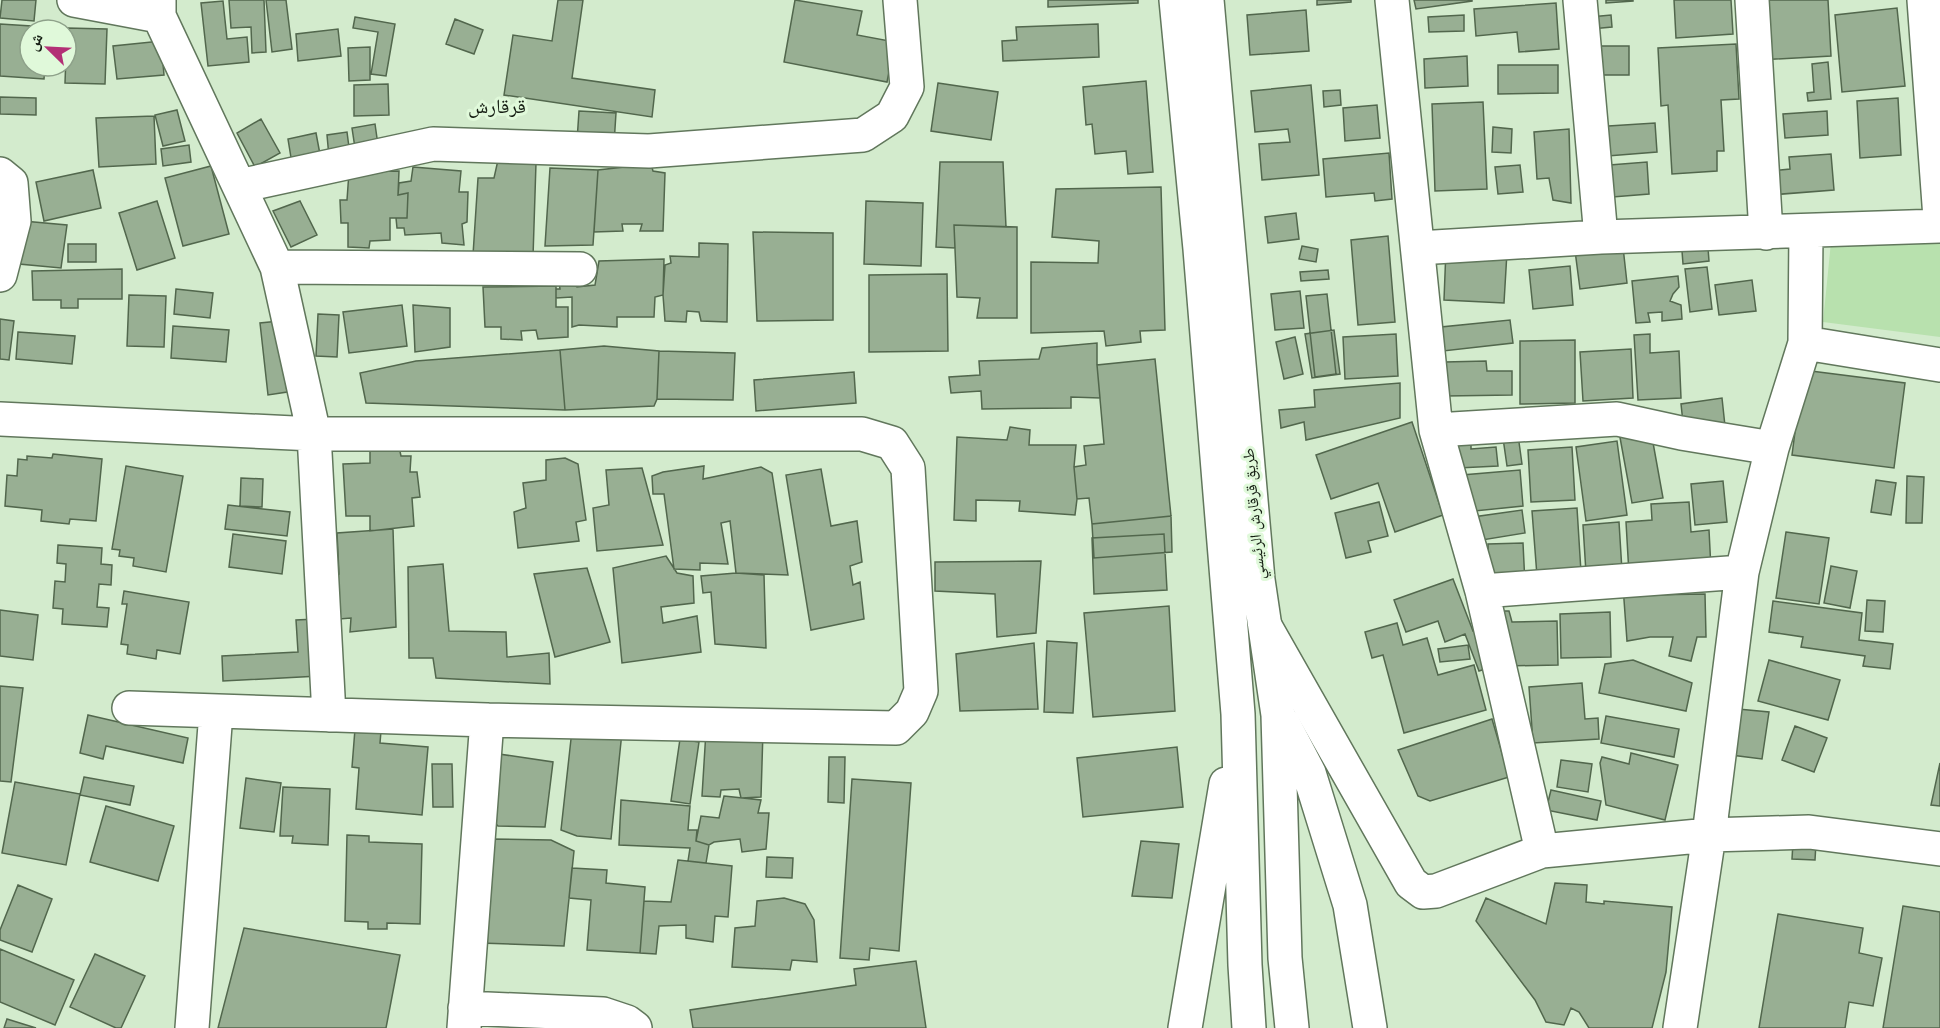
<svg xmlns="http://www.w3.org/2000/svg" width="1940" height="1028" viewBox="0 0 1940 1028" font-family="'Archivo Narrow','Noto Naskh Arabic',sans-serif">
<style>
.green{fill:#b8e1ae}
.building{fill:#98af93;stroke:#52674d;stroke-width:1.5}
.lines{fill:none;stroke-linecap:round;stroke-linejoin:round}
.street-casing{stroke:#61775c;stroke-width:36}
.primary-casing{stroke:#61775c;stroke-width:36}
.street{stroke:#fff;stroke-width:33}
.primary{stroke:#fff;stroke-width:33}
.labels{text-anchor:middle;stroke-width:6;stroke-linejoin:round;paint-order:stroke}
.street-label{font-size:16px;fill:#141d12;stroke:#e0f9da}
.quarter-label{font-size:20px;fill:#141d12;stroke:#e0f9da}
</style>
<rect width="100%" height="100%" fill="#d3ebcd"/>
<path class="green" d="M1940 236V337L1823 322 1831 242Z"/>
<path class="building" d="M2 0H36L34 21 0 18Z
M229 0H264L266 52 252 53 251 27 231 28Z
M266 0H286L292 49 272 52Z
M558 0H583L572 78 655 90 652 117 504 95 513 35 552 41Z
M795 0 862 11 857 35 895 42 887 82 784 62Z
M1048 0H1138V3L1048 7Z
M1317 0H1351V2L1317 5Z
M1414 0H1472V1L1416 9Z
M1606 0H1633V1L1606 3Z
M1674 0H1731L1733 34 1676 38Z
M1756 0H1828L1831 56 1760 60Z
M223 1 227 39 247 37 249 62 208 66 201 3Z
M1556 3 1559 49 1519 52 1517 32 1476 36 1474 9Z
M1897 8 1905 86 1842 92 1835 15Z
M1306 10 1309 51 1250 55 1247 15Z
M1464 15V31L1429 32 1428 17Z
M1611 15 1612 27 1591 29 1590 17Z
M355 17 395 24 386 76 371 74 378 32 353 28Z
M455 19 483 30 474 54 446 44Z
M0 24 47 27 46 30H30V66H45L44 79 0 76Z
M1098 24 1099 57 1003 61 1002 41 1017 40 1016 27Z
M67 28 107 29 105 84 65 83Z
M338 29 341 56 298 61 296 34Z
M161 41 164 75 117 79 113 46Z
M1736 44 1739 99 1721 100 1724 151H1717V171L1672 174 1668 105 1661 106 1658 48Z
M1591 46H1629V75H1591Z
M370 47V80L349 81 348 48Z
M1467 56 1468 86 1425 88 1424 59Z
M1828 62 1831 99 1808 101 1807 93 1814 92 1812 64Z
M1498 65H1558V93L1498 94Z
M1146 81 1153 172 1128 174 1126 151 1095 154 1092 124 1086 125 1083 87Z
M938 83 998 92 991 140 931 131Z
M388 84 389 115 354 116V85Z
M1311 85 1319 175 1262 180 1259 144 1290 142 1288 129 1255 132 1251 91Z
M1340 90 1341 105 1324 107 1323 91Z
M0 97 36 98V115L0 114Z
M1898 98 1901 155 1860 158 1857 101Z
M1483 102 1487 189 1435 191 1432 104Z
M1377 105 1380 138 1345 141 1343 108Z
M177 110 185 141 163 146 155 115Z
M579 111 616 113 614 144 577 141Z
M1827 111 1828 135 1785 138 1783 114Z
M154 116 156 164 99 167 96 118Z
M261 119 280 153 255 167 237 133Z
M1655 123 1657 152 1595 157 1593 127Z
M375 124 378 145 355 148 352 128Z
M1493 127 1512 129 1511 153 1492 152Z
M1569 129 1571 203 1553 200 1549 178 1537 179 1534 132Z
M347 132 350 155 329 157 327 135Z
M316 133 322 165 293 170 288 139Z
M189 145 191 162 163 166 161 149Z
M1389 153 1392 199 1375 201 1374 193 1326 197 1323 159Z
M1831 154 1834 190 1770 195 1769 171 1790 169 1789 157Z
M498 160 536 163 533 257 473 255 478 178H494Z
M940 162H1003L1006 227 954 225 955 248 936 247Z
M1647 162 1649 194 1600 198 1597 166Z
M651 164 653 171 665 173 663 231H640L642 224H622L623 231 594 232 598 170Z
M1520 165 1523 192 1498 194 1495 167Z
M211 166 229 234 183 246 165 178Z
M413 167 461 171 459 192H468L467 222 462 224 464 245 442 243 441 233 405 235 404 228H397L396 218H407L408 193 398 195 399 183 411 181Z
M550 168 598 170 593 245 545 246Z
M93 170 101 208 44 221 36 182Z
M399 171 398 195 408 193 407 218H390V240L370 241 369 248 348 247V223H341L340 200H347L349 172Z
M1161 187 1165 330 1140 331 1141 342 1106 346 1104 331 1031 333V262L1098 263 1099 241 1052 237 1056 189Z
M157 201 175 258 137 270 119 213Z
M300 201 317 235 291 247 273 211Z
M866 201 923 203 921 266 864 264Z
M1296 213 1299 239 1268 243 1265 217Z
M23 221 67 225 61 268 19 264Z
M954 225 1017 227V318H977L980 298 957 297Z
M753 232 833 233V320L757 321Z
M1388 236 1395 322 1358 325 1351 240Z
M1622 238 1627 283 1580 289 1574 243Z
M699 243 728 244 727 322 701 321 699 312 687 311 686 322 665 321 663 295 665 265 671 263 670 256 699 257Z
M68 244H96V262H68Z
M1302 246 1318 249 1316 262 1299 259Z
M1708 248 1709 261 1683 264 1682 251Z
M1446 249 1507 252 1504 303 1444 300Z
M664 259 663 295 655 297 654 317H617V327L579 325 572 327V297L556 298V289H560L559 281H576L577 287 595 285 599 261Z
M1570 266 1573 305 1533 309 1529 270Z
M1707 267 1712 309 1690 312 1685 269Z
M122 269V299H78V308H61V300H33L32 271Z
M1328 270 1329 279 1301 281 1300 272Z
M947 274 948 351 869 352V275Z
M1678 276 1679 287 1673 294 1670 301 1681 305 1682 319 1662 321V312L1648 313 1650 322 1636 323 1632 281Z
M1752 280 1756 311 1719 315 1715 285Z
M556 286V307H568V337L538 339 536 330 521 331 522 340 501 339V327H485L483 287Z
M176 289 213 293 210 318 174 314Z
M1300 291 1304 328 1275 330 1271 294Z
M1327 294 1336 374 1315 377 1306 296Z
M129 295 166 296 164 347 127 346Z
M402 305 407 346 349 353 343 312Z
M413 305 450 308V347L415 352Z
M318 314 339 315 337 357 316 356Z
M0 319 14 321 9 360 0 359Z
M1510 320 1513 343 1443 351 1441 327Z
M279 321 287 392 268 395 260 323Z
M173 326 229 330 226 362 171 358Z
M1334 330 1340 374 1312 378 1305 334Z
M18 332 75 336 72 364 16 359Z
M1396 334 1398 376 1345 379 1343 337Z
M1650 334V353L1679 351 1681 398 1638 400 1634 335Z
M1295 337 1303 374 1284 379 1276 342Z
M1575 340V403L1520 404V341Z
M1097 343V365L1100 398 1071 397V408L982 409 981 391 951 393 949 377 980 375 979 361 1039 359 1042 348Z
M604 346 659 351 657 399 654 406 565 410 560 350Z
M1631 349 1633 398 1583 401 1580 352Z
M560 350 565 410 366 403 360 373 416 361Z
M659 351 735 353 733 400 657 399Z
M1155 359 1171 516 1092 524 1089 498 1077 499 1074 467 1086 465 1084 446 1104 444 1097 365Z
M1486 361 1487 371H1512V395L1446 396 1445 362Z
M1803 370 1905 383 1894 468 1792 455Z
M854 372 856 403 756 411 754 380Z
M1400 383V418L1306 440 1304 422 1281 428 1279 410 1315 407 1314 390Z
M1722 398 1725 426 1684 432 1681 404Z
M1412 422 1443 515 1395 532 1378 483 1331 499 1316 455Z
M1650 426 1663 498 1632 503 1619 432Z
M1010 427 1030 430 1029 445H1076L1074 467 1077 499 1075 515 1019 511 1020 501 976 500V521L954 520 957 437 1007 440Z
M1518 435 1522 464 1507 466 1503 438Z
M1457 441H1471V449L1496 447 1498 466 1458 468Z
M1617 441 1627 515 1586 521 1576 447Z
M399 447 401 456H411L410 472H417L420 497 412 498 414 526 370 531V516H346L343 464 370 463V449Z
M1572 447 1575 500 1531 502 1528 450Z
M53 454 102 459 96 521 70 519 69 524 41 521 42 510 5 506 7 475 17 476 18 459 27 460V456L52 458Z
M565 458 578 464 586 520 576 522 579 541 518 548 514 512 526 508 523 483 546 480V460Z
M126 466 183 476 166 572 133 566 134 558 119 556 120 550 112 549Z
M704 466 703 479 761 467 772 473 788 575 736 573 730 521 721 523 728 564 700 563V570L674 569 664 494H653L652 476 663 472Z
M642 468 663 545 597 551 593 508 609 505 606 470Z
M821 469 831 526 857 521 862 562 850 566 853 585 860 582 864 619 811 630 786 475Z
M1520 470 1523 506 1465 512 1462 475Z
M1907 476 1924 477 1922 523H1906Z
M241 478 263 479 262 507 240 506Z
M1876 480 1896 483 1891 515 1871 512Z
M1723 481 1727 522 1695 525 1691 484Z
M1379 502 1388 536 1368 541 1371 552 1346 558 1335 513Z
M1689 502 1691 532 1709 530 1711 569 1629 574 1626 522 1652 520 1651 504Z
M228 505 290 512 287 536 225 529Z
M1577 508 1581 572 1537 576 1532 511Z
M1522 510 1525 533 1476 541 1473 517Z
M1171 516 1172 552 1094 558 1092 524Z
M1619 522 1622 571 1586 573 1583 525Z
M393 529 396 627 350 632 351 618 339 619 331 575 339 574 337 533Z
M1786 532 1829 538 1819 604 1776 598Z
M233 534 286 541 282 574 229 567Z
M1164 534 1167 590 1094 594 1092 538Z
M1523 543 1525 584 1489 586 1488 544Z
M58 545 102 548 101 564 112 565 111 585 99 584 97 607 109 608 107 627 62 624 63 609 53 608 55 581 65 582 66 564 57 563Z
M666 556 677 573 693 576 694 603 661 607 663 623 697 616 701 652 622 663 613 568Z
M1041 561 1036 633 997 637 995 594 935 591V562Z
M443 564 449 631 506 632 507 657 549 653 550 684 436 678 433 658H409L408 567Z
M1831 566 1857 571 1850 608 1824 603Z
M587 568 610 642 555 657 534 574Z
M736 573 764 575 766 648 715 644 711 592 703 593 701 576Z
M1453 579 1473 631 1483 628 1497 665 1479 671 1465 634 1445 642 1438 621 1406 632 1394 600Z
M1623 586 1647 595 1705 594 1706 637H1697L1691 661 1669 656 1673 637H1650L1627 641Z
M124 591 189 602 180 654 157 650 156 659 127 654 128 645 121 644 127 604H122Z
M1867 600 1885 601 1883 632 1865 631Z
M1773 601 1862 613 1859 640 1893 644 1890 669 1863 666 1865 656 1801 647 1803 637 1769 632Z
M1169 606 1175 711 1093 717 1084 613Z
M0 610 38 615 33 660 0 656Z
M1492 611H1509L1512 622 1557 621 1558 665 1505 666Z
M1610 612 1611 657 1561 658 1560 614Z
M316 619 319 676 223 681 222 656 298 652 296 620Z
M1397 623 1403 645 1427 638 1438 675 1474 665 1486 710 1404 733 1383 655 1372 658 1365 632Z
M1047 641 1077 643 1073 713 1044 712Z
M1034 643 1038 709 960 711 956 654Z
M1468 645 1470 659 1440 662 1438 649Z
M1633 660 1692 683 1686 711 1599 693 1605 664Z
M1769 660 1840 680 1828 720 1758 701Z
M1582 683 1585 719 1598 718 1599 739 1533 743 1529 687Z
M0 686 23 688 11 782 0 781Z
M1738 709 1769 712 1762 759 1731 755Z
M88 715 188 738 183 763 106 746 103 759 80 753Z
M1606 716 1679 729 1674 757 1601 743Z
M1492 719 1509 777 1430 801 1418 796 1398 750Z
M1795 726 1827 738 1814 772 1782 760Z
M355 729 381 731 380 743 428 747 422 815 356 809 359 768 352 767Z
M572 730 622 732 611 839 577 836 561 830Z
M706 731H763L761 797 741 798 739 789 721 790 720 797 702 796Z
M680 739 699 742 690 804 671 801Z
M1177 747 1183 807 1083 817 1077 758Z
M1631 753 1678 765 1665 820 1606 805 1600 763 1602 757 1629 764Z
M499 754 553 762 545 827 498 826 490 818Z
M829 757H845L844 803 828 802Z
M1561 760 1592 764 1588 792 1557 787Z
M1940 763V806L1931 805Z
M432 764H452L453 807H433Z
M84 777 134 786 130 805 80 795Z
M246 778 281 783 274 832 240 828Z
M852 779 911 783 899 951 870 948 869 960 840 958Z
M15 782 80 794 66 865 2 853Z
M283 787 330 789 328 845 292 843 293 836H280Z
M1551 790 1601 801 1597 820 1546 810Z
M724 796 761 800 758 813H769L766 849 742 852 740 839 714 842 709 845 696 841 701 816 719 818Z
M621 800 690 806 688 830H697L696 841 709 845 706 863 688 861 690 848 619 845Z
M106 806 174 826 158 881 90 862Z
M347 835 369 836V842L422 844 420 924 387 923V929H368V922L345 921Z
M491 839 551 840 574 851 564 946 480 943Z
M1141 841 1179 844 1172 898 1132 896Z
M1793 842 1816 843 1815 860 1792 859Z
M767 857 793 858 792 878 766 877Z
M678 860 732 866 728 917 715 916 713 942 686 938V925L659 926 656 954 640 953 644 901 671 902Z
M572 868 607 870 606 883 645 887 640 953 587 950 591 900 569 898Z
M1555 883 1587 885 1586 902 1604 904V901L1672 907 1666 972 1652 1028H1589L1579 1012 1571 1008 1564 1025 1546 1022 1535 1000 1476 921 1486 898 1546 924Z
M18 885 52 899 32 952 0 940V930Z
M784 898 805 904 814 920 817 962 792 960 790 970 732 967 735 928 755 926 757 901Z
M1903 906 1940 912V1028H1883Z
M1778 914 1863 928 1859 953 1882 958 1873 1006 1849 1002 1845 1028H1759Z
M244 928 400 955 386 1028H218Z
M0 949 74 980 55 1025 0 1002Z
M95 954 145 976 121 1028H116L70 1007Z
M916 961 926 1028H693L690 1010 856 985 854 969Z
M7 1019 36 1028H4Z"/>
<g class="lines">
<g class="street-casing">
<path id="street" d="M74 0 159 16
M159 0V16L277 267 314 434 329 715
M1392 0 1436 430 1482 591 1542 851
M1580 0 1601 237
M1752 0 1766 233
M1924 0 1940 218
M0 174 11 183 14 221 0 275
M239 186 433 144 649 151 863 135 892 116 907 87 900 0
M1418 248 1601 237 1940 226
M277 267 580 269
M1805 343 1940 365
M0 419 314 434H862L892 443 908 468 921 691 912 712 896 728 487 720 129 708
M1436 430 1617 419 1681 433 1772 448
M1482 591 1742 572
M1266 628 1411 883 1423 892 1436 891 1542 851 1709 835 1809 832 1940 849
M465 1008 603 1014 627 1022 635 1028
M192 1028 216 712
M464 1028 487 720
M1680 1028 1709 835 1742 572 1772 448 1805 343 1806 231"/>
</g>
<g class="primary-casing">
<path id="primary" d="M1176 0 1200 249 1238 714 1245 965 1249 1028
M1207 0 1258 580 1278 715 1285 958 1292 1028
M1283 723 1309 773 1350 905 1370 1028
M1185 1028 1226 784"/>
</g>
<use href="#street" class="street"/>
<use href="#primary" class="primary"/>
</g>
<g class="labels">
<g class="street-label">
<text transform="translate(1253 514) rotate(-95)" y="6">طريق قرقارش الرئيسي</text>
</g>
<g class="quarter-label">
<text x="497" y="113">قرقارش</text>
</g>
</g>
<g transform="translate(48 48) rotate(294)"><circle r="28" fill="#e0f9da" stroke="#8ea18a" stroke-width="1.5"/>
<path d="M0-4.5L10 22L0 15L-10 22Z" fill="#b32f75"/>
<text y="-9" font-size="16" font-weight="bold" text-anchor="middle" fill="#141d12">ش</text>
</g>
</svg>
